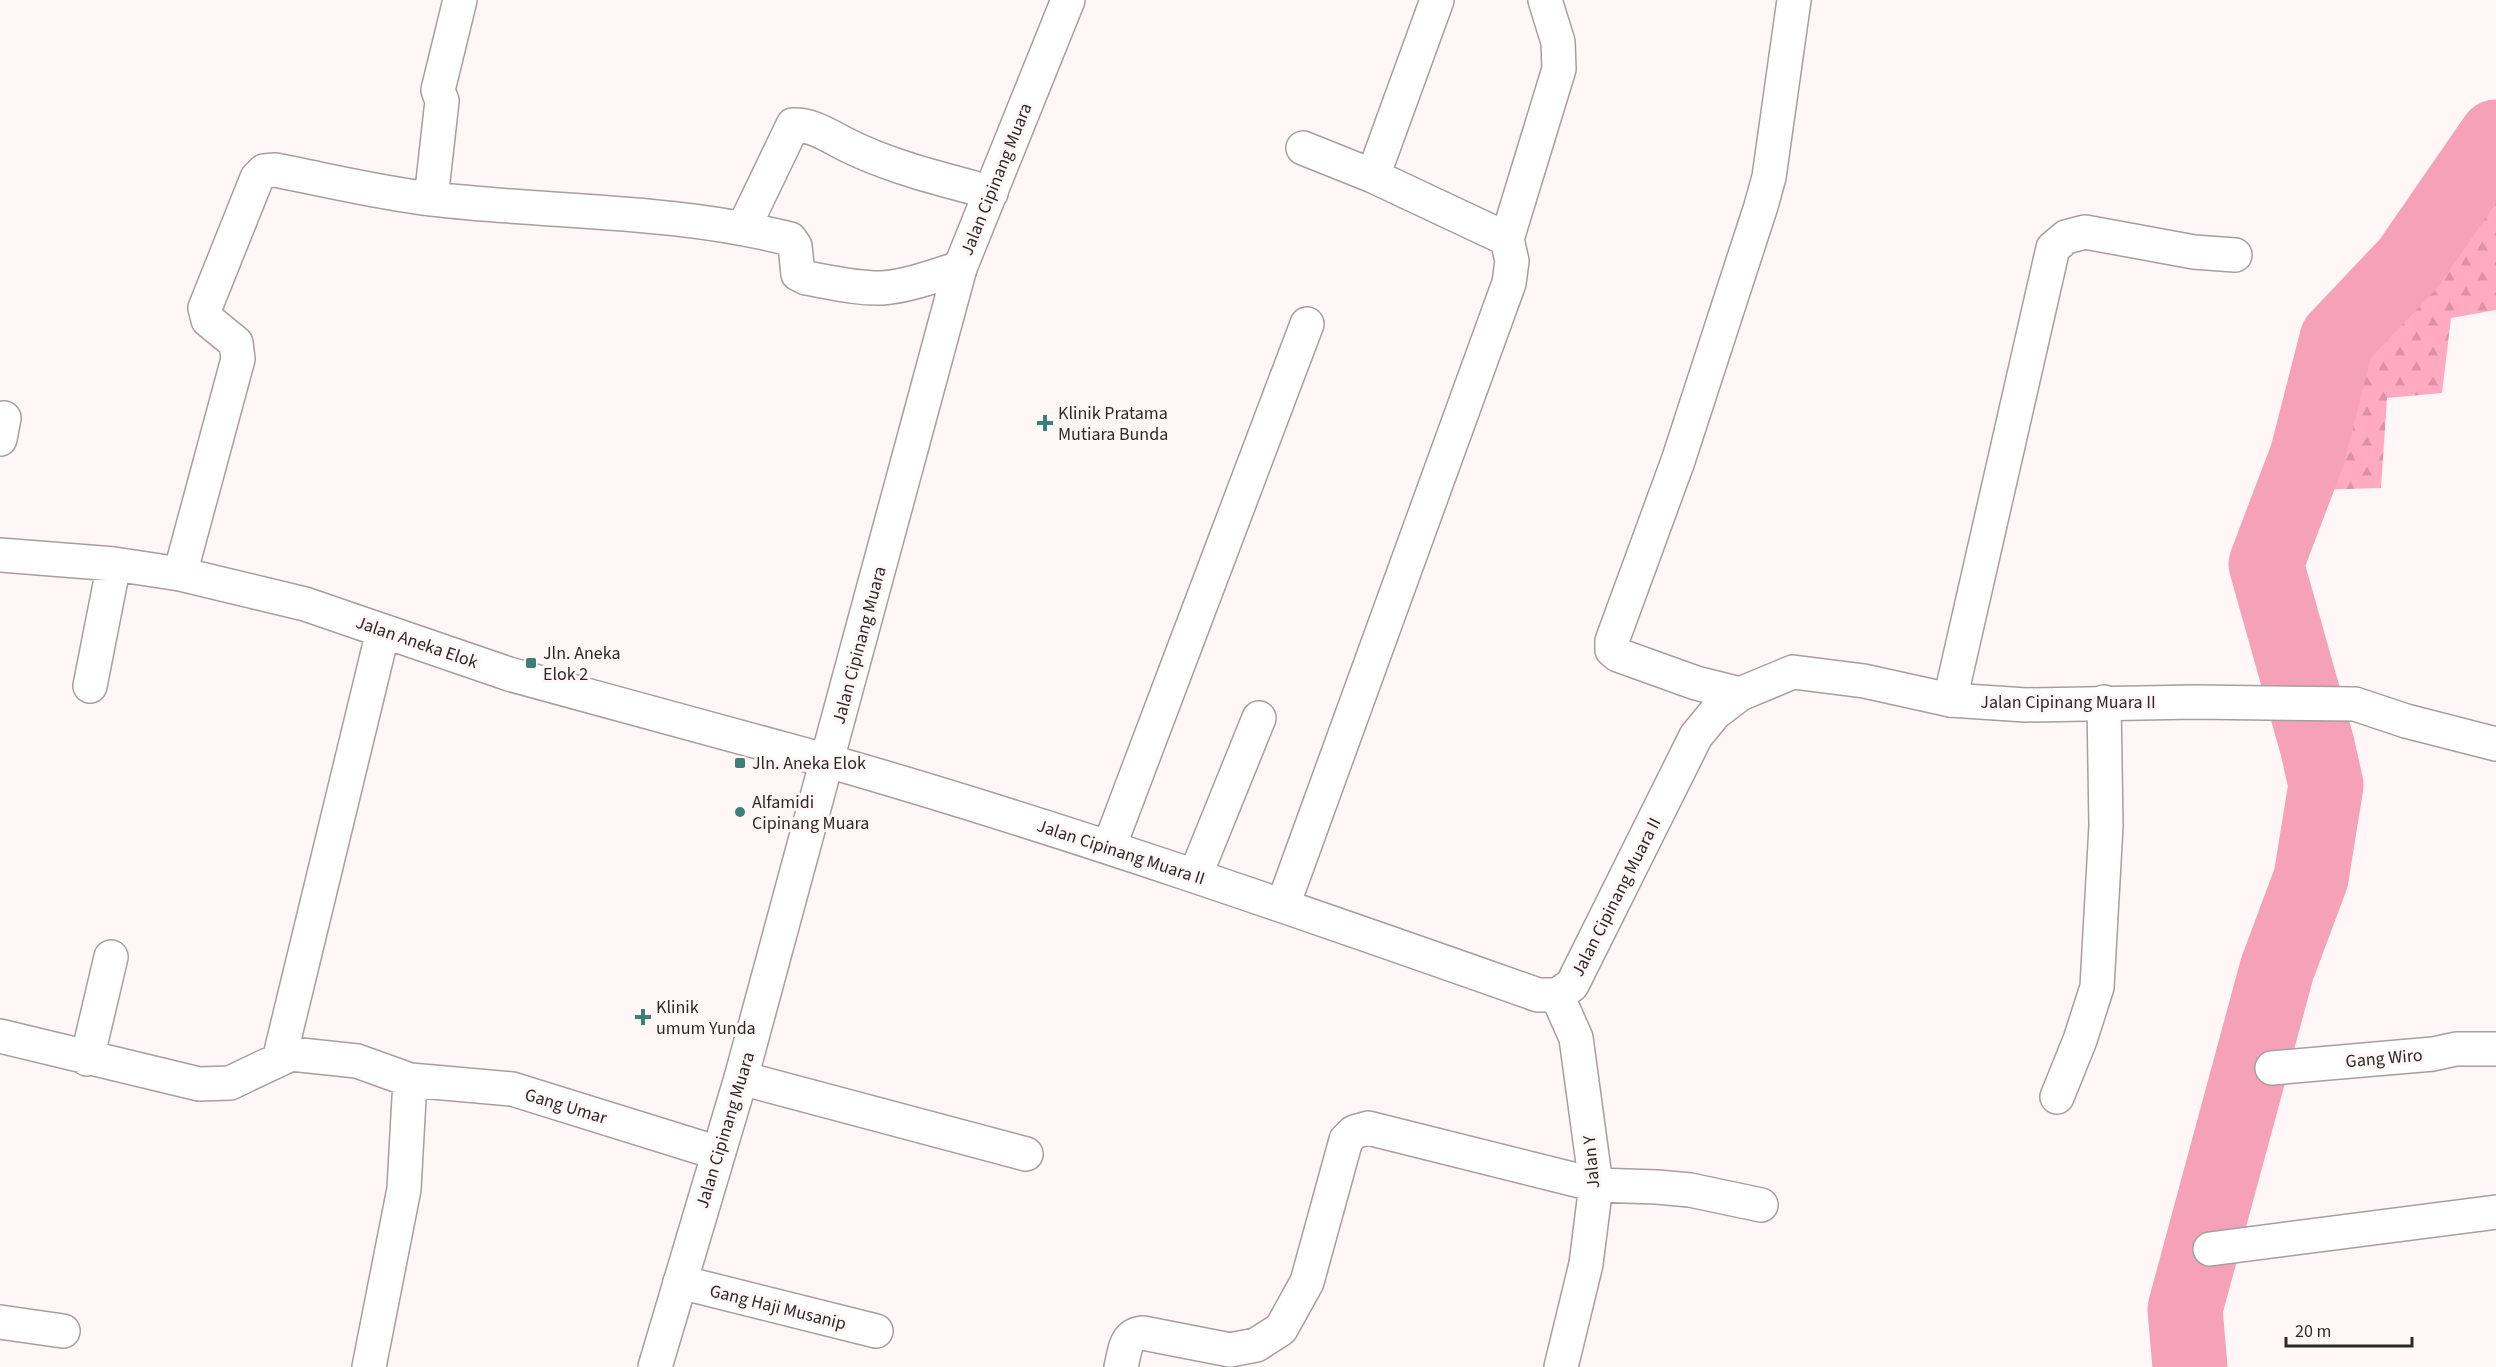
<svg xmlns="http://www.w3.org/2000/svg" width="2496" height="1367" viewBox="0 0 2496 1367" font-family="'Source Sans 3',sans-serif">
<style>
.forest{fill:url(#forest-firs)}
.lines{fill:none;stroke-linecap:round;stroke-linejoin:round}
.river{stroke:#f5a1b7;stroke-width:75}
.minor-casing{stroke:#a89da0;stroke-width:36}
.tertiary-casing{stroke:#a89da0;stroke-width:36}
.minor{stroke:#fff;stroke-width:33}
.tertiary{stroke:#fff;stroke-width:33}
.poi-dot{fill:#3c8177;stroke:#fff6f8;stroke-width:2}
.labels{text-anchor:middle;stroke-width:6;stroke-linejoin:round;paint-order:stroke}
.street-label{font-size:18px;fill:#2d292a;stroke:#fff6f8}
.poi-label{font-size:18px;fill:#2d292a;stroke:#fff6f8;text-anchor:start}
</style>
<defs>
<pattern id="forest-firs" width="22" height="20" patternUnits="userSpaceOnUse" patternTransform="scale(1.5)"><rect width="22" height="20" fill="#ffaac0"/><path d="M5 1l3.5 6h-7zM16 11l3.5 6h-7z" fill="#db92a5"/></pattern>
</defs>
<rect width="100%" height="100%" fill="#fff6f8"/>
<path class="forest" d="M2496 151V310L2451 318 2442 393 2387 398 2381 488 2314 490 2347 346 2412 269Z"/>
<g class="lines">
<path class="river" d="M2190 1367 2185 1309 2277 969 2311 878 2326 785 2317 745 2266 564 2307 456 2337 339 2409 263 2496 137"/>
<g class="minor-casing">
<path id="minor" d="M1437 0 1373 176 1507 239
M1303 148 1373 176
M431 199 442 101 438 90 460 0
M744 227 793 125C813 124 832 138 849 146 893 168 944 179 991 193
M0 439 4 418
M0 555 114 564 180 574 305 604 509 674 828 761
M180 574 238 359 236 343 208 320 205 308 257 178 264 171 275 170C327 180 379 193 432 199 552 213 672 209 790 239L795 246 798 274 806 278C830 282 857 289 882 288 908 286 935 276 960 268
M90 686 114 564
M1740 694 1696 683 1618 655 1612 650V641L1678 461 1761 206 1769 177 1794 0
M1950 700 2053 248 2066 237 2085 232 2194 252 2235 255
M1109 847 1307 324
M1195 876 1259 718
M1283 905 1509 283 1512 261 1507 239 1559 69 1558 42 1545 0
M1557 995 1576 1038 1596 1185 1586 1264 1561 1367
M0 1036 199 1084 230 1083 291 1054 357 1061 410 1080 512 1089 718 1153
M87 1059 111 957
M279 1060 383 631
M2272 1068 2433 1054 2456 1049H2496
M741 1078 1026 1154
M2057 1097 2080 1040 2097 987 2106 826 2104 702
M2210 1249 2496 1212
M680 1282 876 1331
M0 1322 63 1331
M369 1367 404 1189 410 1080
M1121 1367C1125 1352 1124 1335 1143 1333L1230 1350 1256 1345 1281 1329 1307 1282 1346 1140 1354 1132 1368 1128 1596 1185 1657 1187 1690 1190 1761 1205"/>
</g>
<g class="tertiary-casing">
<path id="tertiary" d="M828 761C1068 830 1303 912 1538 995H1557L1572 985 1696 736 1715 713 1740 694 1793 672 1864 681 1950 700 2026 705 2195 702 2355 704 2406 721 2496 744
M655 1367 741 1078 960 268 1068 0"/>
</g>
<use href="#minor" class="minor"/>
<use href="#tertiary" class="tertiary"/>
</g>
<g class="poi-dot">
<path d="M1042 414h6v6h6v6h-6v6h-6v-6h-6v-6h6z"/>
<rect x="525" y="657" width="12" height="12" rx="3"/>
<rect x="734" y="757" width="12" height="12" rx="3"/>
<circle cx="740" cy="812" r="6"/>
<path d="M640 1008h6v6h6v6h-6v6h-6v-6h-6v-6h6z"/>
</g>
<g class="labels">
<g class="street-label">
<text transform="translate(996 179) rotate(-68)" y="6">Jalan Cipinang Muara</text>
<text transform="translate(417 642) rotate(19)" y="6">Jalan Aneka Elok</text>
<text transform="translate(859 645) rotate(-75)" y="6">Jalan Cipinang Muara</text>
<text x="2068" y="708">Jalan Cipinang Muara II</text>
<text transform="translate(1121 852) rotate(18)" y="6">Jalan Cipinang Muara II</text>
<text transform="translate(1616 897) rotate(-63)" y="6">Jalan Cipinang Muara II</text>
<text transform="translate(2384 1058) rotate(-5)" y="6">Gang Wiro</text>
<text transform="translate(566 1106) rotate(17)" y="6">Gang Umar</text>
<text transform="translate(725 1130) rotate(-73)" y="6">Jalan Cipinang Muara</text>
<text transform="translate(1591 1162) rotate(-95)" y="6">Jalan Y</text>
<text transform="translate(778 1307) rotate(14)" y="6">Gang Haji Musanip</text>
</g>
<g class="poi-label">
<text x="1058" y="419">Klinik Pratama<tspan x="1058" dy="21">Mutiara Bunda</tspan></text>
<text x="543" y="659">Jln. Aneka<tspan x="543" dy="21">Elok 2</tspan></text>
<text x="752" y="769">Jln. Aneka Elok</text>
<text x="752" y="808">Alfamidi<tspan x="752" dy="21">Cipinang Muara</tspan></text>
<text x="656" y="1013">Klinik<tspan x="656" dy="21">umum Yunda</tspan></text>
</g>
</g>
<path d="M2286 1337v9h126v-9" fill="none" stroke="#2d292a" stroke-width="3"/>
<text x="2295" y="1337" font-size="18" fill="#2d292a" stroke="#fff6f8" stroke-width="4.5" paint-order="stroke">20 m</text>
</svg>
